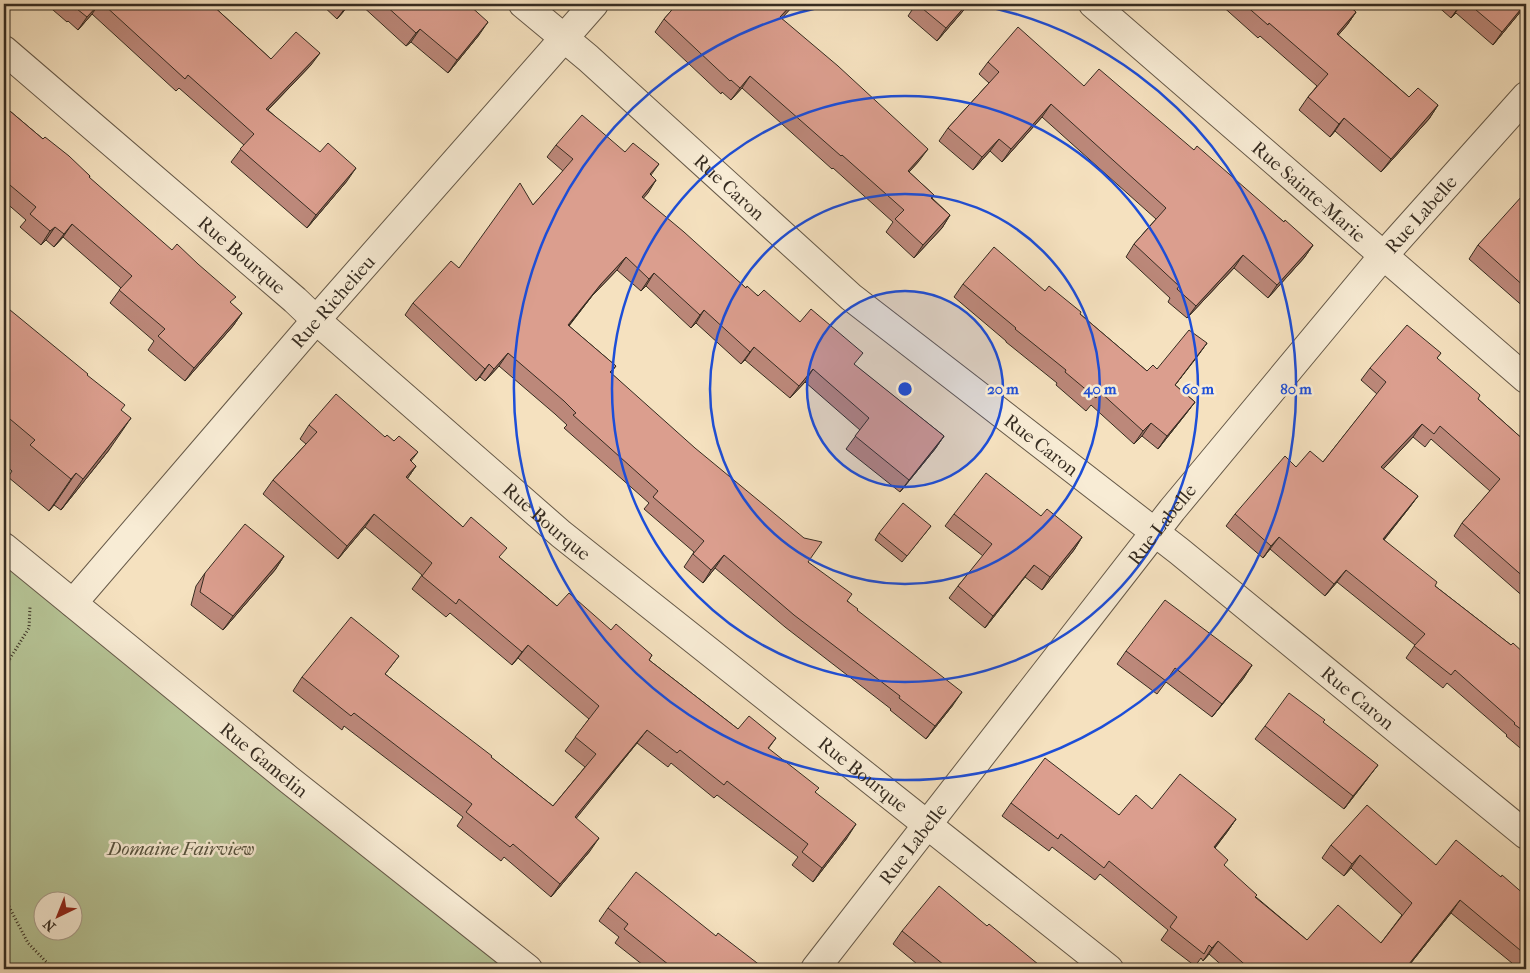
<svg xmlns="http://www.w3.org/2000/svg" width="1530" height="973" font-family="'IM FELL French Canon',serif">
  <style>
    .green { fill: #b6c496; stroke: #76785c; fill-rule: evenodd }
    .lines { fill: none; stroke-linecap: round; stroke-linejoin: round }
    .minor-casing { stroke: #665948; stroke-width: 30 }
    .path { stroke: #362c21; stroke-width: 3; stroke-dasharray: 1 2.5; stroke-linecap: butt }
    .minor { stroke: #f8ecd5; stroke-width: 28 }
    .wall { fill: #bc887a; stroke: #362c21 }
    .shaded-wall { fill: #996f63; stroke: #362c21 }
    .building { fill: #db9e8e; stroke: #362c21 }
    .ring { fill: none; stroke: #1d4ed8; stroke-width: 2.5 }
    .labels { text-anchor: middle; stroke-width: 5; stroke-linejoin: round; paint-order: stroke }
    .street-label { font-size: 19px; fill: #362c21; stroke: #f8ecd5 }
    .park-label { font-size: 19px; font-style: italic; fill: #56523e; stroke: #f8ecd5 }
    .centre { fill: #1d4ed8; stroke: #f8ecd5; stroke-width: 2.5 }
    .ring-label { font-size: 15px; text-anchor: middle; font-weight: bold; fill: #1d4ed8; stroke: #f8ecd5; stroke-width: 5; stroke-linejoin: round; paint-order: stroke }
  </style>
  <rect width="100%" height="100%" fill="#f5e1bf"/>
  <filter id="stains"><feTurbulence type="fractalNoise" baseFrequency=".004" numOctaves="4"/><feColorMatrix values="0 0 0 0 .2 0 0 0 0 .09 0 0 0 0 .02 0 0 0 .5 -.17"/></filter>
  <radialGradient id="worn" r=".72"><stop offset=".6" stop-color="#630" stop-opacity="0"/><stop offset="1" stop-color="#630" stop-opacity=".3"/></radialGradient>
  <path class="green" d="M4,547L528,969H4ZM42,900H72V930H42Z"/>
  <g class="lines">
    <g class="minor-casing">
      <g id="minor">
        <path id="s1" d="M523,4L588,58L851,297L1179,551L1526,835"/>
        <path id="s2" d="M1093,4L1526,379"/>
        <path id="s3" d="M4,50L295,300L316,320L561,534L1109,969"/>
        <path id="s4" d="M4,547L288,779L528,969"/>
        <path id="s5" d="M73,603L316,320L594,4"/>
        <path id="s6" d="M815,969L1172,510L1383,256L1526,96"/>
      </g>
    </g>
    <g class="path">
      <polyline points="4,663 9,660 29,628 30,607"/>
      <polyline points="4,674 9,660"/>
      <polyline points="4,897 28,943 53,969"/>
    </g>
    <use href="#minor" class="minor"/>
  </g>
  <g class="wall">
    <polygon points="46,4 211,4 271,59 311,65 268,110 347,181 307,228 231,162 244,145 179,88 176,91 92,14 78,30 68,21 67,22"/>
    <polygon points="321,4 350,4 337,19"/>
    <polygon points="360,4 468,4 479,35 448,73 411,42 406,46"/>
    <polygon points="677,4 795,4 781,18 919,161 909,172 934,195 932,198 950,215 942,228 914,258 886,232 893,222 833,168 832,169 742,88 731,100 722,92 721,94 655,32 664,19"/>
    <polygon points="916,4 969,4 937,41 908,16"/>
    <polygon points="1220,4 1347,4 1356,12 1347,25 1338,35 1409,97 1438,105 1429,119 1381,172 1335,131 1330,137 1299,110 1308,97 1317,86 1260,36 1258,38"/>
    <polygon points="1435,4 1526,4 1526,5 1493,45 1456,13 1451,18"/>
    <polygon points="988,62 1084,86 1194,150 1313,245 1304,258 1268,298 1234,268 1187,318 1168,302 1170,298 1126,257 1134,244 1156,219 1042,117 1002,162 990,151 973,170 939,141 948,128 989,83 979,74"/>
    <polygon points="4,106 43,139 90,176 89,178 242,313 233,326 185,381 148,350 154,341 110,303 121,288 63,237 54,247 46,240 41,245 20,227 26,220 4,201"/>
    <polygon points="556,145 625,152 659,164 651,175 656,180 643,198 746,288 800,322 944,436 935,449 900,492 846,449 860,430 805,382 790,398 745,360 741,364 696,323 691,328 646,286 641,291 617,270 592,296 569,326 616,366 611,373 808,562 953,705 926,739 890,710 891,709 785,627 715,568 703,583 684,567 694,552 644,509 649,503 564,428 567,425 555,414 499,366 485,381 480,377 476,381 405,315 413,303 459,268 533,205 563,171 547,157"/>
    <polygon points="1526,199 1526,309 1469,259 1478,245"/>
    <polygon points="963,284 1045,291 1080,314 1147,371 1157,369 1207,343 1175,385 1195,402 1185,415 1158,449 1142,436 1134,444 1091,405 1086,411 1056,385 1057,383 1006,342 1006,341 954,297"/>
    <polygon points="4,305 121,411 109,450 61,510 54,505 49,511 8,477 12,471 4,464"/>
    <polygon points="1441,353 1437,358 1478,399 1526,442 1526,599 1454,536 1462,523 1490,491 1431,439 1425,447 1413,437 1383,469 1418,496 1409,508 1384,540 1435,586 1511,645 1526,655 1526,753 1506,736 1507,735 1447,683 1443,688 1406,658 1415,645 1337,582 1325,596 1270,549 1263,558 1226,526 1235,514 1296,467 1323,462 1377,394 1361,380 1370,368"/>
    <polygon points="309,425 385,437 418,452 411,461 416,466 407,479 463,527 557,606 611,630 652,655 649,660 738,729 776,738 768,749 815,792 847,838 813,882 792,865 798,857 717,795 714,798 671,763 668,767 637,743 576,818 590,851 551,897 504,857 501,861 457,826 463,817 344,726 342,730 293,691 302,677 399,656 385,674 553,806 585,767 565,751 589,719 518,658 512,665 450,613 446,617 412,589 422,575 365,527 338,559 263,494 273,480 306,444 300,439"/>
    <polygon points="954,514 1041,516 1082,537 1074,550 1042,590 1025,577 985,628 949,598 958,586 983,556 945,526"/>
    <polygon points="931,526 902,562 875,540 879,533"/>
    <polygon points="284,556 275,570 223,630 191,605 196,586 205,573"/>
    <polygon points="1126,651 1252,665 1243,679 1212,717 1166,682 1157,694 1117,664"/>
    <polygon points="1265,726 1368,778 1344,809 1255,739"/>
    <polygon points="1011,803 1119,815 1152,809 1236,819 1227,832 1215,848 1224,866 1256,897 1307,940 1381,943 1402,915 1351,868 1344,876 1322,858 1331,845 1501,877 1526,896 1526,969 1518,968 1451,913 1406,969 1226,969 1209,954 1203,961 1201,958 1195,966 1161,940 1168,930 1100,874 1095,880 1052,847 1049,851 1002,816"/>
    <polygon points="608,908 759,969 648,969 615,943 619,937 599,921"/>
    <polygon points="987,926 1044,969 923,969 893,944 902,931"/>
  </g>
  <g class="shaded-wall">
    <polygon points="99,4 92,14 78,30 87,17"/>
    <polygon points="348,4 350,4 337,19"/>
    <polygon points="792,4 795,4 771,30 780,17"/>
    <polygon points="967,4 969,4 937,41 946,28"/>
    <polygon points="1461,4 1462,4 1451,18 1460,5"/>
    <polygon points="1525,4 1526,4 1526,5 1493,45 1502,32"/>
    <polygon points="1356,12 1347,25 1328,47 1337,34"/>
    <polygon points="488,22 479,35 448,73 457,60"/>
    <polygon points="420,29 411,42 406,46 416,33"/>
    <polygon points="320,53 311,65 257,121 266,109"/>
    <polygon points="750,76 742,88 731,100 740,88"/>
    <polygon points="1051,104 1042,117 1002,162 1011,149"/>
    <polygon points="1438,105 1429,119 1381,172 1391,159"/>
    <polygon points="1344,118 1335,131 1330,137 1339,124"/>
    <polygon points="999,139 990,151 973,170 982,157"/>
    <polygon points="928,149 919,161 899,183 908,171"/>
    <polygon points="356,168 347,181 307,228 316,215"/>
    <polygon points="656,180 648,193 634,209 642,197"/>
    <polygon points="950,215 942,228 914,258 923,245"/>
    <polygon points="72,224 63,237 54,247 64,234"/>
    <polygon points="55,227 46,240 41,245 50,231"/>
    <polygon points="1313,245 1304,258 1268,298 1277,285"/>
    <polygon points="1243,255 1234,268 1187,318 1196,306"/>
    <polygon points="626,257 617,270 592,296 559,338 601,284"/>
    <polygon points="654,273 646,286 641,291 649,279"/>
    <polygon points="704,310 696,323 691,328 700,315"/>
    <polygon points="242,313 233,326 185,381 194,368"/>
    <polygon points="1207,343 1197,357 1165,398 1175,385"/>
    <polygon points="754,347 745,360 741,364 750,352"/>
    <polygon points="508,353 499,366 485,381 494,369"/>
    <polygon points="489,364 480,377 476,381 485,369"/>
    <polygon points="813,369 805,382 790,398 799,386"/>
    <polygon points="1195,402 1185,415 1158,449 1167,436"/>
    <polygon points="131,418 109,450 61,510 83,479"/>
    <polygon points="1151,423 1142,436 1134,444 1143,431"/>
    <polygon points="1422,424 1413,437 1373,480 1381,467"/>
    <polygon points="944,436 935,449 900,492 909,480"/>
    <polygon points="416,466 407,479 406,477"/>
    <polygon points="76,473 54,505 49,511 71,479"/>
    <polygon points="1418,496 1409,508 1374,552 1383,539"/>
    <polygon points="374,514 365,527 338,559 347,546"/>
    <polygon points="1082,537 1074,550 1042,590 1050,577"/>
    <polygon points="1279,537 1270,549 1263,558 1271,546"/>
    <polygon points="724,555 715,568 703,583 711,570"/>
    <polygon points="284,556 275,570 223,630 233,616"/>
    <polygon points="1034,565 1025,577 985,628 993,616"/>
    <polygon points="1346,570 1337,582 1325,596 1334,584"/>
    <polygon points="528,645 518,658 512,665 522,652"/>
    <polygon points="1252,665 1243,679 1212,717"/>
    <polygon points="962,692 953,705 926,739 935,726"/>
    <polygon points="647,730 637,743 566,831 575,817"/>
    <polygon points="1378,765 1368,778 1344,809 1353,796"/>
    <polygon points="1236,819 1227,832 1205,860 1214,847"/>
    <polygon points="856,824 847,838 813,882 822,868"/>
    <polygon points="599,838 590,851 551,897 560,884"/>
    <polygon points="1360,855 1351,868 1344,876 1352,864"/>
    <polygon points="1460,900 1451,913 1406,969 1405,969"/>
    <polygon points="1218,941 1209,954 1203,961 1212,948"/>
  </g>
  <g class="building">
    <polygon points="69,4 99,4 87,17 77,9 76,10"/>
    <polygon points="103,4 211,4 271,59 296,32 320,53 266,109 320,152 328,143 356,168 316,215 240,149 254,134 188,75 185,79"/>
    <polygon points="384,4 468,4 488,22 457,60 420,29 416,33"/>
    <polygon points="677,4 792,4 780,17 838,66 928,149 908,171 934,195 931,198 950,215 923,245 895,219 904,210 842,155 841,156 750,76 740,88 731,80 730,81 664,19"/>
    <polygon points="917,4 967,4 946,28"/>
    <polygon points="1244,4 1347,4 1356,12 1337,34 1409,97 1418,88 1438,105 1391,159 1344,118 1339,124 1308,97 1328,74 1269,23 1268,25"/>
    <polygon points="1469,4 1525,4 1502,32"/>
    <polygon points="1018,27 1084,86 1099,69 1194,150 1197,146 1284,222 1285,220 1313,245 1277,285 1243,255 1196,306 1177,289 1179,286 1134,244 1166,208 1051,104 1011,149 999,139 982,157 948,128 999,72 988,62"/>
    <polygon points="4,106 43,139 45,137 69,156 90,176 89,177 172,250 177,244 198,264 236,297 230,302 242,313 194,368 158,336 165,329 119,290 132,276 72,224 64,234 55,227 50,231 30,214 36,207 4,180"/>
    <polygon points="582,115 625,152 633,143 659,164 650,174 656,180 642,197 684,232 746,288 747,286 758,296 764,290 800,322 811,309 863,353 854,364 944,436 909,480 855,436 869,418 813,369 799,386 754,347 750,352 704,310 700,315 654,273 649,279 626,257 601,284 568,325 616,366 610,372 695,448 804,538 822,542 808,562 852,594 847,601 858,609 857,610 962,692 935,726 899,698 900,696 794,615 724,555 711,570 693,554 704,541 653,497 658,491 573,415 576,413 564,401 508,353 494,369 489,364 485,369 413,303 451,261 459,268 520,183 533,205 573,159 556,145"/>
    <polygon points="1522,196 1526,199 1526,288 1478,245"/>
    <polygon points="994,247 1045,291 1049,286 1081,312 1080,314 1147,371 1153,365 1157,369 1189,330 1207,343 1175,385 1195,402 1167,436 1151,423 1143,431 1100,392 1096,398 1065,372 1066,370 1015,329 1016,328 963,284"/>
    <polygon points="4,305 88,374 87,375 125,405 121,410 131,418 83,479 76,473 71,479 30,445 35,440 4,414"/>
    <polygon points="1407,325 1441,353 1437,358 1480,395 1478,399 1526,442 1526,579 1462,523 1500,479 1440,426 1434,434 1422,424 1381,467 1418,496 1383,539 1437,582 1435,586 1511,645 1513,643 1526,655 1526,733 1514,724 1515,723 1455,670 1451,675 1414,646 1425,634 1346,570 1334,584 1279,537 1271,546 1235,514 1285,456 1296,467 1310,451 1323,462 1386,382 1370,368"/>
    <polygon points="336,394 385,437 387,435 394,441 399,436 418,452 410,460 416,466 406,477 463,527 471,517 507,548 499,557 557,606 569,593 611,630 616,624 652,655 649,660 738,729 749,716 776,738 768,748 819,788 815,792 856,824 822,868 802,852 808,844 727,781 724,785 680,750 677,753 647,730 575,817 599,838 560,884 513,844 510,847 466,812 472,804 354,713 351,716 302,677 351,617 399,656 385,674 492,756 491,757 553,806 596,754 575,737 599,706 528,645 522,652 459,599 456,604 422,576 432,563 374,514 347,546 273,480 317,432 309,425"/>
    <polygon points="986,473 1041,516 1047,509 1082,537 1050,577 1034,565 993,616 958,586 992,544 954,514"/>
    <polygon points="903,503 931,526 907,556 879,533"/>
    <polygon points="245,524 284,556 233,616 200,592 205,573"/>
    <polygon points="1165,600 1252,665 1222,704 1175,668 1166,681 1126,651"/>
    <polygon points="1289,693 1325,720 1323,722 1378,765 1353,796 1265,726"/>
    <polygon points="1045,758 1119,815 1136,795 1152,809 1180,774 1236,819 1214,847 1228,860 1224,865 1257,895 1255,897 1307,940 1338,905 1381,943 1412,903 1360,855 1352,864 1331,845 1367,805 1436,865 1456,840 1501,877 1502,875 1526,896 1526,955 1460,900 1405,969 1250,969 1218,941 1212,948 1209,945 1204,954 1170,927 1177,917 1109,861 1104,868 1061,834 1058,839 1011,803"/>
    <polygon points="636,872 716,936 718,933 761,966 759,969 674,969 624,929 628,924 608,908"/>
    <polygon points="939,886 987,926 989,924 1044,969 949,969 902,931"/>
    <polygon points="1526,957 1526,969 1516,969"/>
  </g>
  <circle cx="905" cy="389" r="98" fill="#1d4ed8" fill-opacity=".12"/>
  <g class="ring">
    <circle cx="905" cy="389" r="98"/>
    <circle cx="905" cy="389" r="195"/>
    <circle cx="905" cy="389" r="293"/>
    <path d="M973 4A391 391 0 1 1 837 4"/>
  </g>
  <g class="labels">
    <g class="street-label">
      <text dy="7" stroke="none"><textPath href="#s1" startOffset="276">Rue Caron</textPath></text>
      <text dy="7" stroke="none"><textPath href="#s2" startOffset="286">Rue Sainte-Marie</textPath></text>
      <text dy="7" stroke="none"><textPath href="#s6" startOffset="968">Rue Labelle</textPath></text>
      <text dy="7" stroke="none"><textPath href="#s3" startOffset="314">Rue Bourque</textPath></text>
      <text dy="7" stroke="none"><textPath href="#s5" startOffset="398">Rue Richelieu</textPath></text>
      <text dy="7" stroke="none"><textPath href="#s1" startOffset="681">Rue Caron</textPath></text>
      <text dy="7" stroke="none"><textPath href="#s3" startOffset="719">Rue Bourque</textPath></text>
      <text dy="7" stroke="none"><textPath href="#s6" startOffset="564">Rue Labelle</textPath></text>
      <text dy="7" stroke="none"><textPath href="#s1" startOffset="1086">Rue Caron</textPath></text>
      <text dy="7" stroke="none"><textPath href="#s4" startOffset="336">Rue Gamelin</textPath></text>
      <text dy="7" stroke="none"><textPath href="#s3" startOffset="1124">Rue Bourque</textPath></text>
      <text dy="7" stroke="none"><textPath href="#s6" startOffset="159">Rue Labelle</textPath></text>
    </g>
    <g class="park-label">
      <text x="181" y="855">Domaine Fairview</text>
    </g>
  </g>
  <circle cx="905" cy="389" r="8" class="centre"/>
  <g class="ring-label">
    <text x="1003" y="394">20 m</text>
    <text x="1100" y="394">40 m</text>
    <text x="1198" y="394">60 m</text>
    <text x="1296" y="394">80 m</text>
  </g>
  <rect width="1530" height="973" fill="none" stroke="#f5e1bf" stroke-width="20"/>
  <rect x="5" y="5" width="1520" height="963" fill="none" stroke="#362c21" stroke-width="2.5"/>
  <rect x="10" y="10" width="1510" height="953" fill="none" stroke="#362c21"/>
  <g transform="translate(58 916) rotate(223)"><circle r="24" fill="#f8ecd5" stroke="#aa9f8d"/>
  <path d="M0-4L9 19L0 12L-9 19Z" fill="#8f2418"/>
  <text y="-8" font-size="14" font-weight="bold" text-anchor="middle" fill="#362c21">N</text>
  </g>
  <rect width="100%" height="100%" filter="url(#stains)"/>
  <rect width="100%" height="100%" fill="url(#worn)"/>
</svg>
